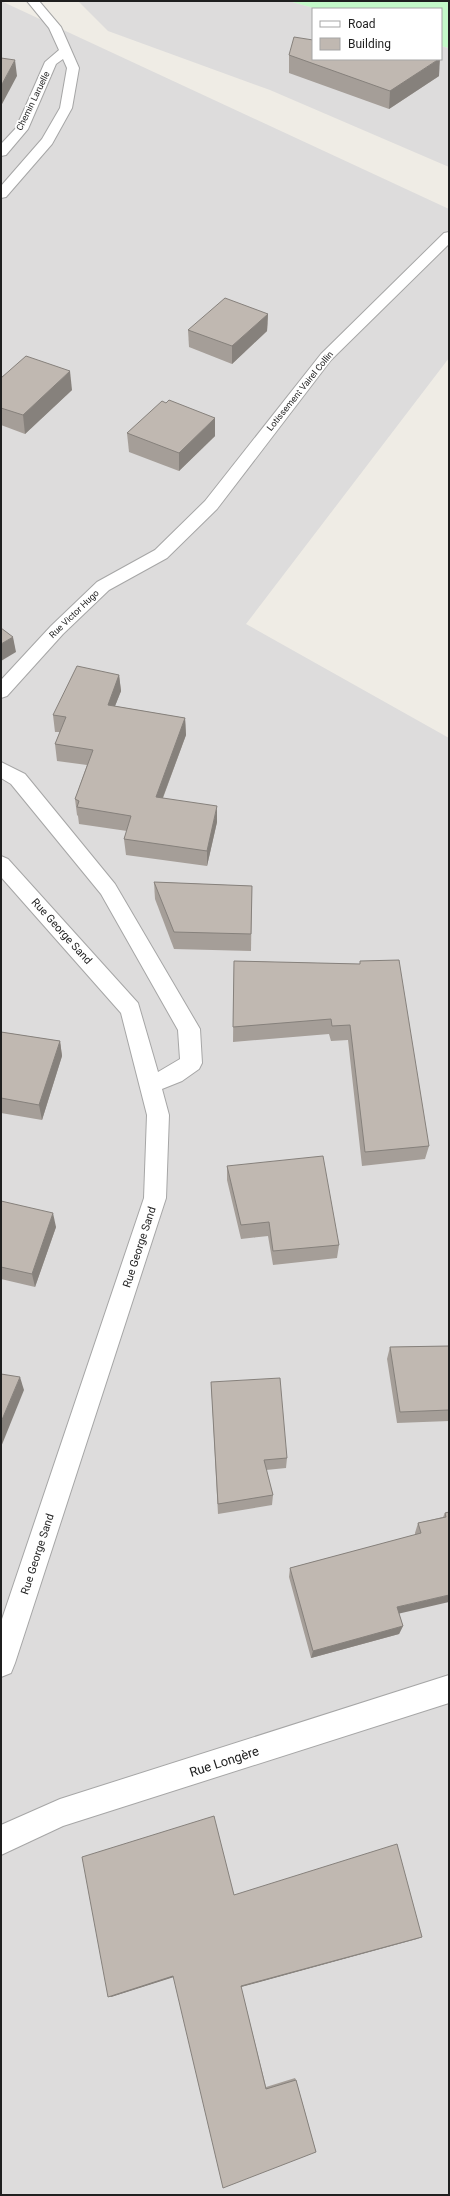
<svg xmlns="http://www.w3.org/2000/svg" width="450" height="2196" font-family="Roboto,sans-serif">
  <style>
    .residential { fill: #dddcdc }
    .park { fill: #c3f9c8 }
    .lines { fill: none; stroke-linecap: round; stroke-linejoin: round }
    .street-casing { stroke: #a6a6a6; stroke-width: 2 }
    .street { fill: #fff; fill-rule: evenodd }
    .wall { fill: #a59e98 }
    .shaded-wall { fill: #86817c }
    .building { fill: #c0b8b1; stroke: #86817c }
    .labels { text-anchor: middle; stroke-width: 3.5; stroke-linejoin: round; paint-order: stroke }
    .far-street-label { font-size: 9px; fill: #1f1f1f; stroke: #fff }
    .street-label { font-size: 11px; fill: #1f1f1f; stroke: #fff }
    .near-street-label { font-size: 13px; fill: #1f1f1f; stroke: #fff }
  </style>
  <rect width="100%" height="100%" fill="#efece5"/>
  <g class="residential">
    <polygon points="1,1 449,209 449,358 246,624 449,738 449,2195 1,2195"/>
    <polygon points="78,1 289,1 317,9 313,9 313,59 441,59 441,46 449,48 449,167 270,90 108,31"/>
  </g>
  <polygon class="park" points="289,1 449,1 449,48 441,46 441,9 317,9"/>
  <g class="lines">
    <g class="street-casing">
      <g id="street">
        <polygon points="27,1 39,1 61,27 79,68 72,108 52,144 6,197 1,198 1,186 42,139 60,108 67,68 63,59 56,64 28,129 6,155 1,156 1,144 16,128 45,62 59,50 49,28"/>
        <polygon points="449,232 449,244 331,360 217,509 167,558 109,590 63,634 7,696 1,698 1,680 51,626 97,582 155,550 205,501 321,354 444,233"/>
        <polygon points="1,762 25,774 115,884 200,1029 202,1063 199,1069 182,1081 162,1089 169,1115 166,1198 15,1663 11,1673 1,1677 1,1622 144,1198 147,1115 121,1013 1,877 1,856 8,859 138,1003 158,1072 180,1059 178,1030 101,894 11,784 1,778"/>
        <polygon points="449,1675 449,1703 63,1826 1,1855 1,1825 60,1799"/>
      </g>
    </g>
    <use href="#street" class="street"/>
  </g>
  <g class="wall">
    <polygon points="289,55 439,76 389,109 289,73"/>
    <polygon points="268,314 267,331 232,364 189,347 188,330"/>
    <polygon points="1,378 72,390 25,434 1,425"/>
    <polygon points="166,403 215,436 179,471 129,452 127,433"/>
    <polygon points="119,675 121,691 115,706 185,718 186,735 163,798 217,822 207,866 126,855 124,839 127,831 79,824 78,816 77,815 75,799 87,765 57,761 55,744 60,732 55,732 53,715"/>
    <polygon points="154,882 252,886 251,951 174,949 155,899"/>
    <polygon points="234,961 360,964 360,961 429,1146 425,1159 362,1166 348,1040 331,1041 329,1034 233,1042"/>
    <polygon points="1,1032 60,1041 62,1056 42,1120 1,1113"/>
    <polygon points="227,1166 339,1245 337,1258 273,1265 268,1236 241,1239 227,1180"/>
    <polygon points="1,1201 56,1227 35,1287 1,1279"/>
    <polygon points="449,1346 449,1421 397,1423 387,1359 390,1347"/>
    <polygon points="211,1382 287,1458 286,1468 266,1470 273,1495 272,1505 218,1514"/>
    <polygon points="449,1512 399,1614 403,1626 399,1634 311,1658 289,1577 290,1568 415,1535 415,1533 418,1523 443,1517 445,1513"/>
    <polygon points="234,1895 422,1937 241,1987 266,2087 295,2078 296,2080 316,2152 173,1977 111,1997"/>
  </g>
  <g class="shaded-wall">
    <polygon points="439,59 440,59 439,76 389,109 390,91"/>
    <polygon points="15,60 17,76 1,106 1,86"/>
    <polygon points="268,314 267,331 232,364 232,346"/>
    <polygon points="70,371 72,390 25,434 23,415"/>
    <polygon points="215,418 215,436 179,471 179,453"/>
    <polygon points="13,637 16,652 1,661 1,644"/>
    <polygon points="119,675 121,691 109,721 108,705"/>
    <polygon points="185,718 186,735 157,813 156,797"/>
    <polygon points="217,806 217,822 207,866 207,851"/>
    <polygon points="60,1041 62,1056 42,1120 39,1105"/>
    <polygon points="53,1213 56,1227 35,1287 32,1274"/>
    <polygon points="20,1377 24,1390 1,1447 1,1422"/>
    <polygon points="449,1595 449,1602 393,1615 397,1607"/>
    <polygon points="403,1626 399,1634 311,1658 313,1651"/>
    <polygon points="422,1937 417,1939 241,1987 241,1986"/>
    <polygon points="173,1976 174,1977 111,1997 108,1997"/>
  </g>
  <g class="building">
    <polygon points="294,37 313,40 313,59 439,59 390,91 289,55"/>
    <polygon points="1,58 15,60 1,86"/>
    <polygon points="225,298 268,314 232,346 188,330"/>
    <polygon points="26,356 70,371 23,415 1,408 1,378"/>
    <polygon points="169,400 215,418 179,453 127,433 162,401 166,403"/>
    <polygon points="1,628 13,637 1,644"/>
    <polygon points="77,666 119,675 108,705 185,718 156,797 217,806 207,851 124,839 131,816 77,807 79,801 75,799 93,750 55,744 66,717 53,715"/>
    <polygon points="154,882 252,886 251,934 174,932"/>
    <polygon points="399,960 429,1146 365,1152 350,1025 332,1026 331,1019 233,1027 234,961 360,964 360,961"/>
    <polygon points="1,1032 60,1041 39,1105 1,1098"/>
    <polygon points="323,1156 339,1245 273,1251 269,1222 241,1225 227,1166"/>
    <polygon points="1,1201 53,1213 32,1274 1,1267"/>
    <polygon points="449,1346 449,1410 400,1412 390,1347"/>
    <polygon points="1,1374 20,1377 1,1422"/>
    <polygon points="280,1378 287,1458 264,1460 273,1495 218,1504 211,1382"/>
    <polygon points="449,1512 449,1595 397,1607 403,1626 313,1651 290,1568 421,1533 418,1523 446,1517 445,1513"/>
    <polygon points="214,1816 234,1895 397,1844 422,1937 241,1986 266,2089 296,2080 316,2152 223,2188 173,1976 108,1997 82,1857"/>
  </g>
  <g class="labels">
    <g class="far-street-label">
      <text transform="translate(33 101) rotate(-64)" y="3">Chemin Laruelle</text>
      <text transform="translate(300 391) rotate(-51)" y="3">Lotissement Vairel Collin</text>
      <text transform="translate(74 614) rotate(-44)" y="3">Rue Victor Hugo</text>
    </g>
    <g class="street-label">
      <text transform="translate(62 931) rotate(48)" y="4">Rue George Sand</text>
      <text transform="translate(139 1247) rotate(-72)" y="4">Rue George Sand</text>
      <text transform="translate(37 1554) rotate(-72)" y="4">Rue George Sand</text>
    </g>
    <g class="near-street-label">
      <text transform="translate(224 1761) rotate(-18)" y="5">Rue Longère</text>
    </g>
  </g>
  <rect width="450" height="2196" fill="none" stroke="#1f1f1f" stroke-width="4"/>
  <rect x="312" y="8" width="130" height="52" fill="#ffffff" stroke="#a5a5a5"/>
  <rect x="320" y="21" width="20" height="6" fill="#ffffff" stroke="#a5a5a5"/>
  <text x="348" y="28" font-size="12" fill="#1f1f1f">Road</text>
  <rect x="320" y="38" width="20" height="12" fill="#c0b8b1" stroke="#a5a5a5"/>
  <text x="348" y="48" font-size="12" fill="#1f1f1f">Building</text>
</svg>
